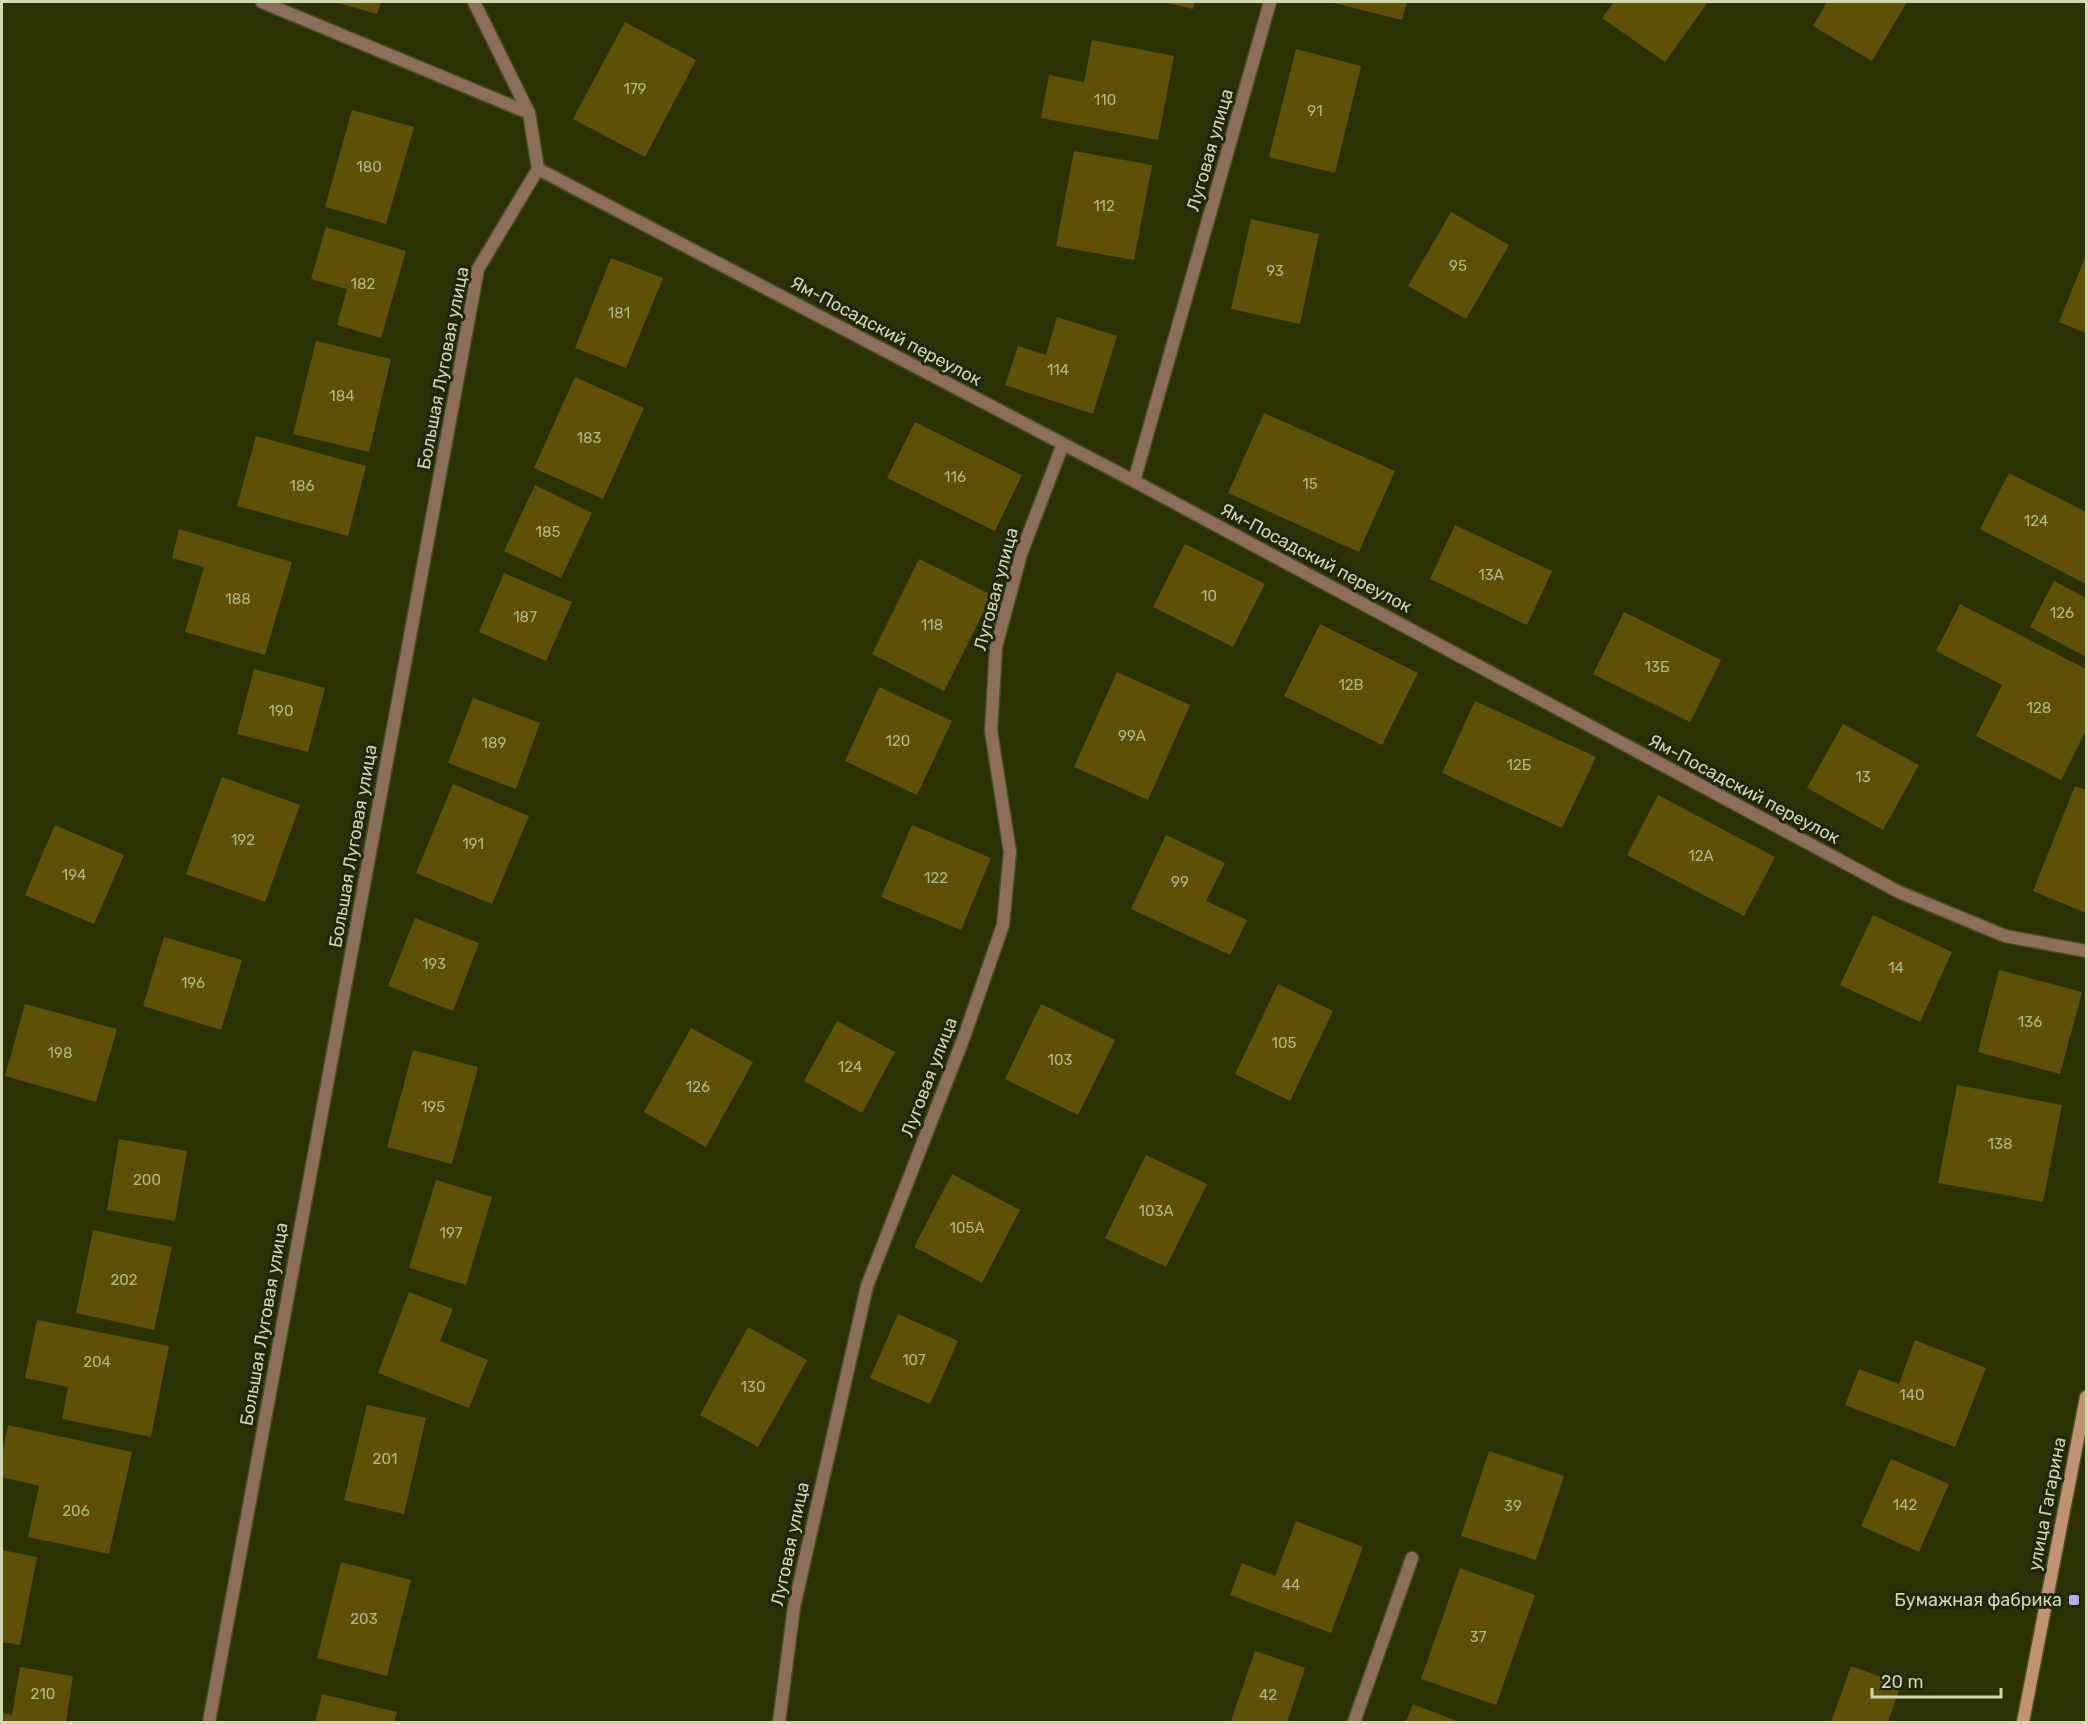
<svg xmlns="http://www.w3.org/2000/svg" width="2088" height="1724" font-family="Rubik,sans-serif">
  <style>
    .building { fill: #5f5008 }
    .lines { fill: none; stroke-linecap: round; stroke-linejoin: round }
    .lane-casing { stroke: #4a4f23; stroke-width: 15 }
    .street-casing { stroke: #4a4f23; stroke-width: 15 }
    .secondary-casing { stroke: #4a4f23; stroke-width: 15 }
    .lane { stroke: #8c6e5a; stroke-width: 12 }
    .street { stroke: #8c6e5a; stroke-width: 12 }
    .secondary { stroke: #c19272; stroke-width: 12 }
    .poi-dot { fill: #bea9f5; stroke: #22260c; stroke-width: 2 }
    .labels { text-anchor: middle; stroke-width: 6; stroke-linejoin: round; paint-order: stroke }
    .number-label { font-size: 15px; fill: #b4b686 }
    .street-label { font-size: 18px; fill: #d0d8b0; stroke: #22260c }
    .poi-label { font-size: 18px; fill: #d0d8b0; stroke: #22260c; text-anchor: end }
  </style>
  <rect width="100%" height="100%" fill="#2c3104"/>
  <g class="building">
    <polygon points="335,2 381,2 377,14"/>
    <polygon points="1163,2 1195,2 1193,9"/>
    <polygon points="1330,2 1407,2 1402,20"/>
    <polygon points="1614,2 1708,2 1665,62 1602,18"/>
    <polygon points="1827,2 1907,2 1872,61 1813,26"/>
    <polygon points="625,22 696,60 645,157 573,119"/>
    <polygon points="1092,40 1174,56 1158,140 1041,118 1049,75 1084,82"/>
    <polygon points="1296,49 1361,66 1335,173 1269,157"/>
    <polygon points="352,110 414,127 386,224 325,207"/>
    <polygon points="1074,151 1152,165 1134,260 1056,246"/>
    <polygon points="1451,212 1509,245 1466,319 1408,286"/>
    <polygon points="1251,219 1319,234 1300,324 1231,309"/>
    <polygon points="326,227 406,251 381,338 337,325 347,289 311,279"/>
    <polygon points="2086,255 2086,333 2059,322"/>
    <polygon points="611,258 663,278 626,368 575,348"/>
    <polygon points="1057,317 1117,336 1093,414 1005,385 1018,346 1046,355"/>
    <polygon points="316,341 391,359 369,452 293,434"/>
    <polygon points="575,377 644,408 603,499 534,468"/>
    <polygon points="1264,413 1395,471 1359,552 1228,493"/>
    <polygon points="915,422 1022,475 995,531 887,478"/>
    <polygon points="256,436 366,466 348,536 237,506"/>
    <polygon points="2009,473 2086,512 2086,584 1980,529"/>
    <polygon points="535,485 592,513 561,578 504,551"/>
    <polygon points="1455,525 1552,571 1527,625 1430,579"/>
    <polygon points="179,529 292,562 265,655 185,632 204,567 172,558"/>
    <polygon points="1185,544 1265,584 1233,647 1153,607"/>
    <polygon points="919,559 992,595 944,691 872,654"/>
    <polygon points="504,573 572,602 546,661 479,632"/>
    <polygon points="2054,581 2086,598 2086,657 2030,627"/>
    <polygon points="1960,604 2086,669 2086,730 2061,780 1976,736 2002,685 1936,651"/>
    <polygon points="1624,612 1721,660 1690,722 1593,674"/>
    <polygon points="1320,624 1418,673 1382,745 1284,696"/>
    <polygon points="254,669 325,688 308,752 237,734"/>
    <polygon points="1117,672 1190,705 1148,800 1074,767"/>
    <polygon points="879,687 952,721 917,795 845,761"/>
    <polygon points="473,698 540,723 516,789 448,763"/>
    <polygon points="1475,701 1596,757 1562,828 1442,773"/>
    <polygon points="1843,724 1919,765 1883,830 1807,788"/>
    <polygon points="222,777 300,805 265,902 186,874"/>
    <polygon points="453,784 529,816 492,904 416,873"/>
    <polygon points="2075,786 2086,790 2086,913 2033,891"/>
    <polygon points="1658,795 1775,857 1744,916 1627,855"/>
    <polygon points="55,825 124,855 94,924 25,895"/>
    <polygon points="912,825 991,858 961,930 881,897"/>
    <polygon points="1166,835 1225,863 1206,901 1247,920 1230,955 1131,909"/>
    <polygon points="1873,915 1952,952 1920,1022 1840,985"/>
    <polygon points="415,918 479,943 453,1011 388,986"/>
    <polygon points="164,937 242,960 221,1030 143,1006"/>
    <polygon points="1999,970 2082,992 2060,1074 1978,1052"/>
    <polygon points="1278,984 1333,1011 1290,1101 1235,1074"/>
    <polygon points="25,1004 117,1029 96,1102 5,1076"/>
    <polygon points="1041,1004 1115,1040 1078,1115 1005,1079"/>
    <polygon points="837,1021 895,1052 862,1113 804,1081"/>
    <polygon points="691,1028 753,1062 706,1147 644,1112"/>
    <polygon points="413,1050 478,1067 452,1164 387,1147"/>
    <polygon points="1957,1085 2062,1105 2043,1202 1938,1183"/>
    <polygon points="119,1139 187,1151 175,1221 107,1210"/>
    <polygon points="1146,1155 1207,1184 1166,1267 1105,1238"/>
    <polygon points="952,1174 1020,1210 982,1283 914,1247"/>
    <polygon points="436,1180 492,1197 466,1285 409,1268"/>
    <polygon points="93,1230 172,1247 154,1330 76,1313"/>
    <polygon points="409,1292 453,1309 440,1341 488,1360 469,1408 378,1373"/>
    <polygon points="898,1314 958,1341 930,1404 870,1378"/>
    <polygon points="37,1320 169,1346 151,1437 62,1419 68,1387 25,1378"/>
    <polygon points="748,1327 807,1360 758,1447 700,1415"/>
    <polygon points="1915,1340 1986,1368 1955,1447 1845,1405 1859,1369 1899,1384"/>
    <polygon points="367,1405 426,1418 404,1514 344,1500"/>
    <polygon points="8,1425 132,1452 109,1554 28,1537 39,1486 2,1477 2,1456"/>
    <polygon points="1489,1451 1564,1476 1536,1560 1461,1536"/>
    <polygon points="1891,1459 1949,1484 1919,1552 1861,1526"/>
    <polygon points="1296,1521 1363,1547 1331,1633 1230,1595 1242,1563 1275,1576"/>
    <polygon points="2,1550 37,1557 20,1645 2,1642"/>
    <polygon points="341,1562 411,1580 387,1676 317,1658"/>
    <polygon points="1460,1568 1535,1595 1496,1705 1421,1679"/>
    <polygon points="1255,1651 1305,1668 1287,1722 1231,1721"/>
    <polygon points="1851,1666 1901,1684 1888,1722 1831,1722"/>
    <polygon points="20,1667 73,1676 66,1722 2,1722 2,1713 12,1715"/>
    <polygon points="322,1694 397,1712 394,1722 315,1722"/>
    <polygon points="1413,1704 1459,1722 1406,1722"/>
  </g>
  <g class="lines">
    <g class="lane-casing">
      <polyline id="lane" points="262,2 529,113"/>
    </g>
    <g class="street-casing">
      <g id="street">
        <polyline points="538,169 1134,481 1899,892 2005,936 2086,951"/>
        <polyline points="1134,481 1270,2"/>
        <polyline points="209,1722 478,269 538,169 529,113 474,2"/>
        <polyline points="779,1722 794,1607 867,1286 964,1037 1003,925 1010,852 991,731 996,647 1021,554 1063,444"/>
        <polyline points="1354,1722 1412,1558"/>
      </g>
    </g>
    <g class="secondary-casing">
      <polyline id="secondary" points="2023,1722 2086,1397"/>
    </g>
    <use href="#lane" class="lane"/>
    <use href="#street" class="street"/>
    <use href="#secondary" class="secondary"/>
  </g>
  <rect class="poi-dot" x="2068" y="1594" width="12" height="12" rx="3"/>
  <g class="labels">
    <g class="number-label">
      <text x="635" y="94">179</text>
      <text x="1105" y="105">110</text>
      <text x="1315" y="116">91</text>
      <text x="369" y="172">180</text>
      <text x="1104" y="211">112</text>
      <text x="1458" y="271">95</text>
      <text x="1275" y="276">93</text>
      <text x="363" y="289">182</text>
      <text x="619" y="318">181</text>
      <text x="1058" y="375">114</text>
      <text x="342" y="401">184</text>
      <text x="589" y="443">183</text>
      <text x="955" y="482">116</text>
      <text x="1310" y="489">15</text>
      <text x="302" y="491">186</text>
      <text x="2036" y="526">124</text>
      <text x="548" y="537">185</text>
      <text x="1491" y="580">13А</text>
      <text x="1209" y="601">10</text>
      <text x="238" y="604">188</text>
      <text x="2062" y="618">126</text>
      <text x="525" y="622">187</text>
      <text x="932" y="630">118</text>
      <text x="1657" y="672">13Б</text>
      <text x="1351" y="690">12В</text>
      <text x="2039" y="713">128</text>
      <text x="281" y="716">190</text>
      <text x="1132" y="741">99А</text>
      <text x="898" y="746">120</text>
      <text x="494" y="748">189</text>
      <text x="1519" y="770">12Б</text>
      <text x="1863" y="782">13</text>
      <text x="243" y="845">192</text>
      <text x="473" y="849">191</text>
      <text x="1701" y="861">12А</text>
      <text x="74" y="880">194</text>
      <text x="936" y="883">122</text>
      <text x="1180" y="887">99</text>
      <text x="434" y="969">193</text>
      <text x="1896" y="973">14</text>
      <text x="193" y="988">196</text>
      <text x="2030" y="1027">136</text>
      <text x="1284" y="1048">105</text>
      <text x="60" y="1058">198</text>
      <text x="1060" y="1065">103</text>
      <text x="850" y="1072">124</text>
      <text x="698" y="1092">126</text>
      <text x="433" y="1112">195</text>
      <text x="2000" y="1149">138</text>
      <text x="147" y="1185">200</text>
      <text x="1156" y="1216">103А</text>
      <text x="967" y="1233">105А</text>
      <text x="451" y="1238">197</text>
      <text x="124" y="1285">202</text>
      <text x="914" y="1365">107</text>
      <text x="97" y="1367">204</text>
      <text x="753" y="1392">130</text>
      <text x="1912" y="1400">140</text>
      <text x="385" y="1464">201</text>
      <text x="1905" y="1510">142</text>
      <text x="1513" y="1511">39</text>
      <text x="76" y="1516">206</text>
      <text x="1291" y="1590">44</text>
      <text x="364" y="1624">203</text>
      <text x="1478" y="1642">37</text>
      <text x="43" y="1699">210</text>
      <text x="1268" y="1700">42</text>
    </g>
    <g class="street-label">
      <text transform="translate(1210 150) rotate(-74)" y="6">Луговая улица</text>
      <text transform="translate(886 331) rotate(28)" y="6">Ям-Посадский переулок</text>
      <text transform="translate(443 368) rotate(-79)" y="6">Большая Луговая улица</text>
      <text transform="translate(1316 558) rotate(28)" y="6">Ям-Посадский переулок</text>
      <text transform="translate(996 589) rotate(-75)" y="6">Луговая улица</text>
      <text transform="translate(1744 789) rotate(28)" y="6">Ям-Посадский переулок</text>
      <text transform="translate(353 846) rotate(-80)" y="6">Большая Луговая улица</text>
      <text transform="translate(929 1077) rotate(-69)" y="6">Луговая улица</text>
      <text transform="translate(264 1324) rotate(-80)" y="6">Большая Луговая улица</text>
      <text transform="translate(2047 1504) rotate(-79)" y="6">улица Гагарина</text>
      <text transform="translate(790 1544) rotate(-78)" y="6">Луговая улица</text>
    </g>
    <g class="poi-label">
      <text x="2062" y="1606">Бумажная фабрика</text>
    </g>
  </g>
  <rect width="2088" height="1724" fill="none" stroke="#d0d8b0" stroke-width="6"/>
  <path d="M1872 1688v9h129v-9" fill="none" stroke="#d0d8b0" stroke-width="3"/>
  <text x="1881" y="1688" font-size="18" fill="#d0d8b0" stroke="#22260c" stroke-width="4.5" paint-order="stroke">20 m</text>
</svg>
